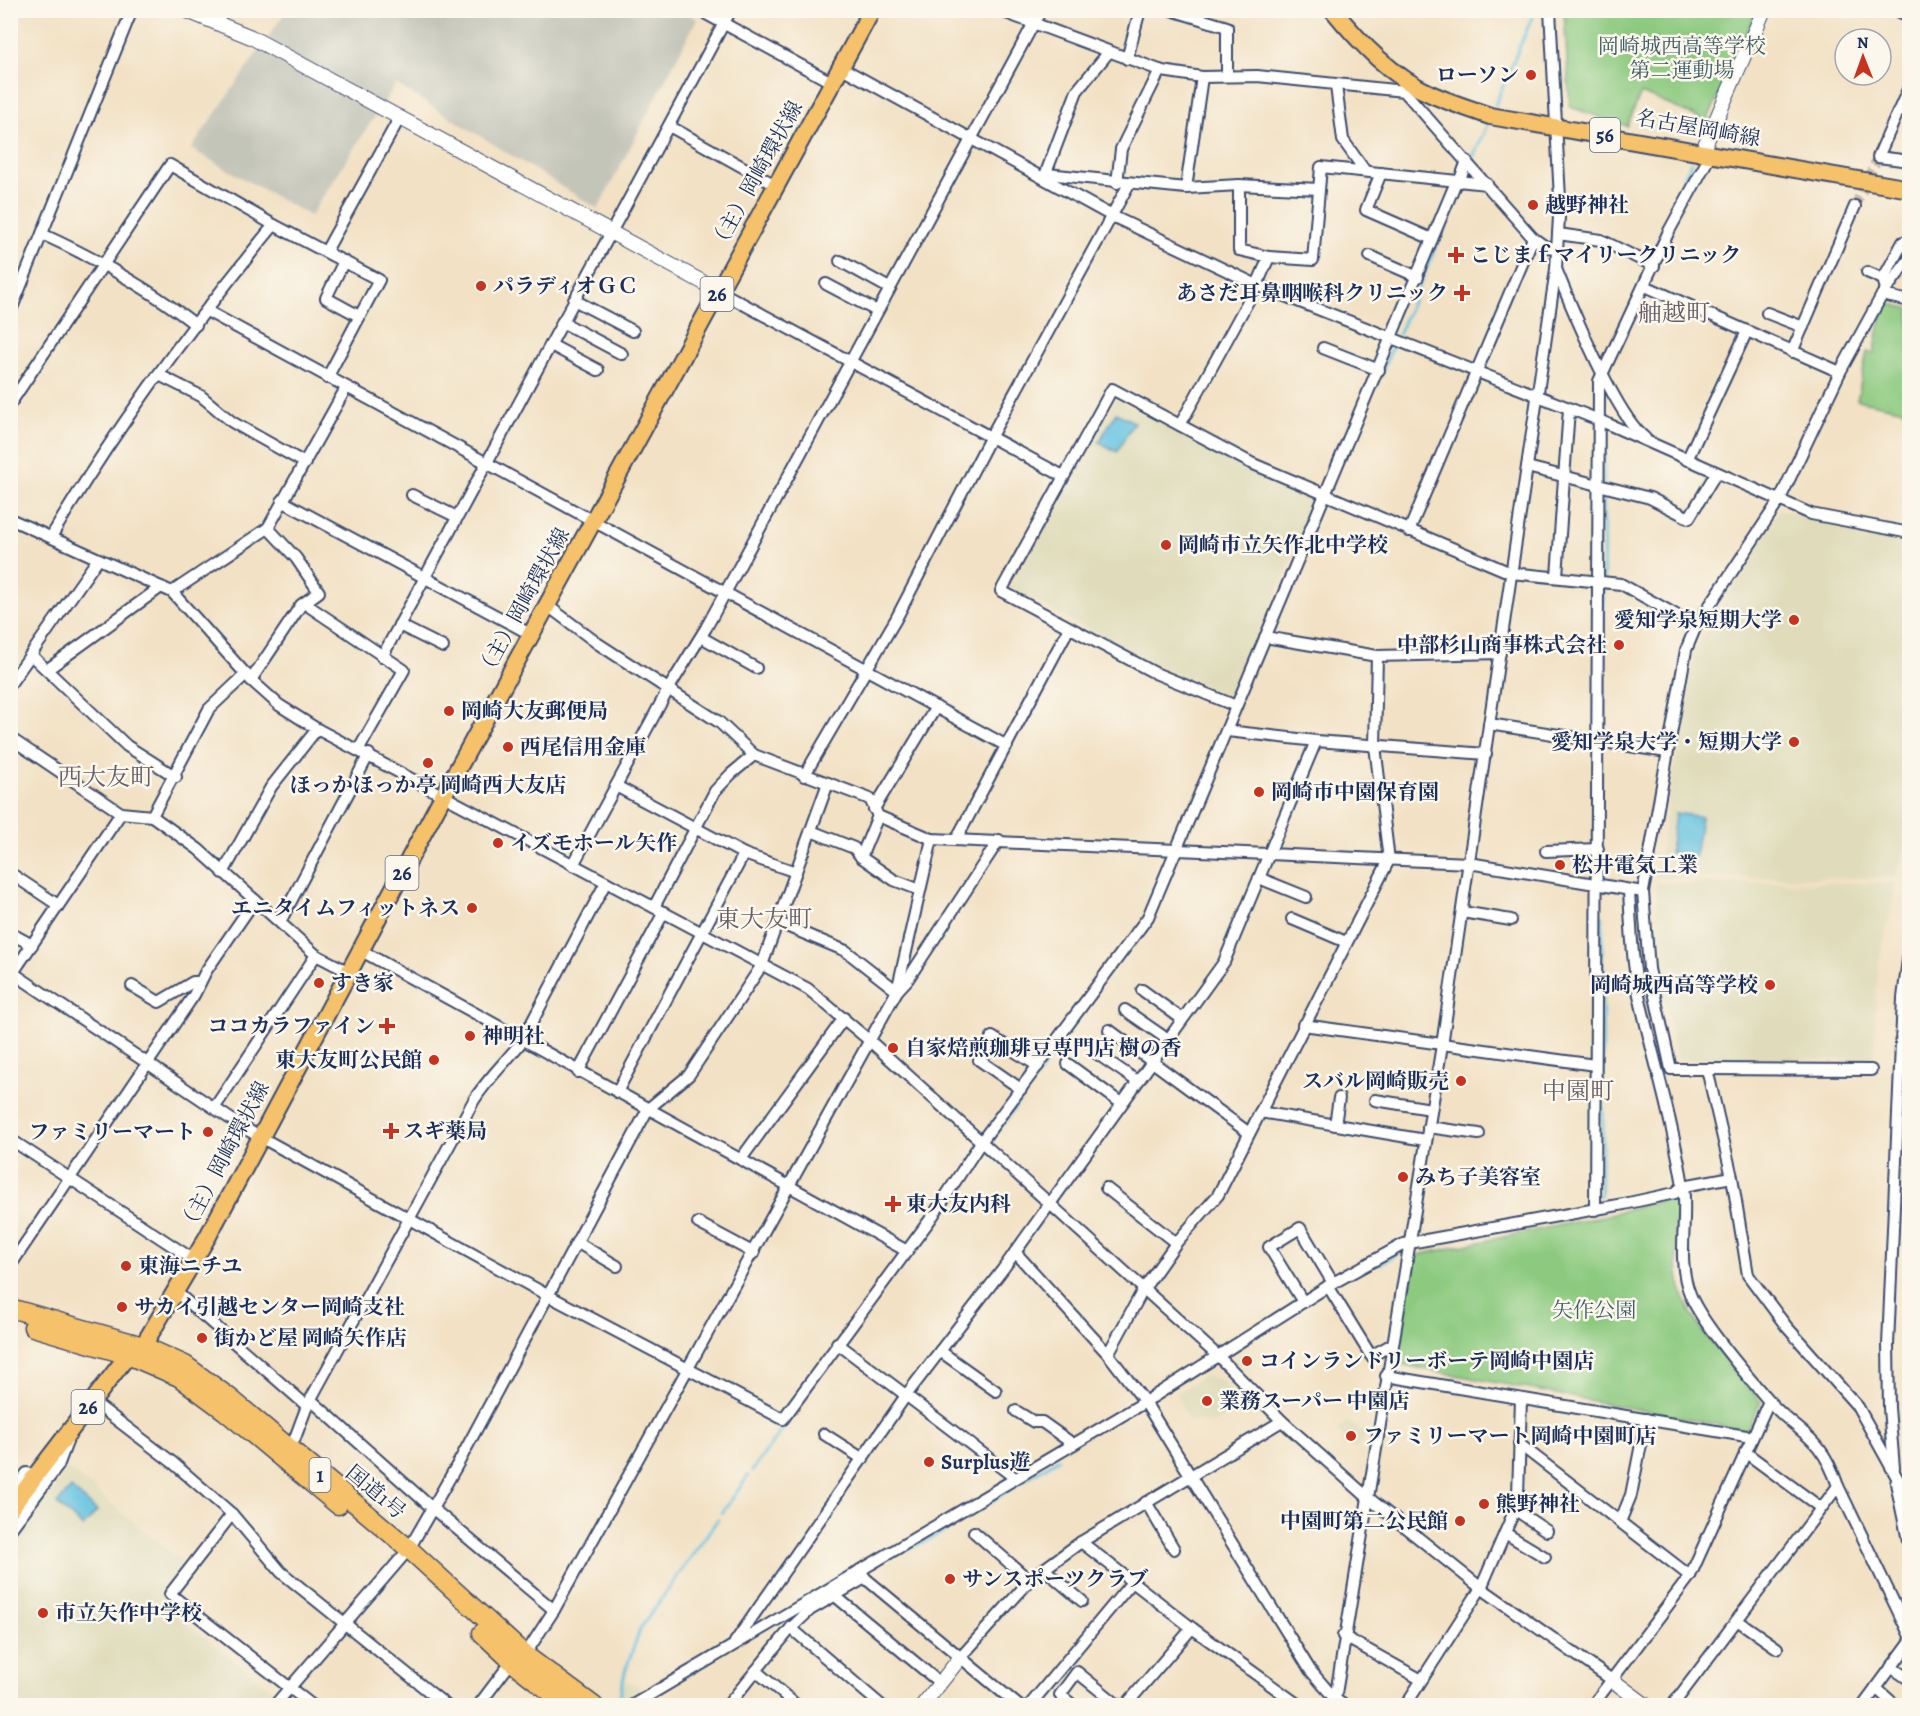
<svg xmlns="http://www.w3.org/2000/svg" width="1920" height="1716" font-family="Alegreya,'Noto Serif JP',serif">
  <style>
    .built { fill: #e0dcbb }
    .industrial { fill: #c4c5b9 }
    .green { fill: #8dca80; stroke: #547c6f; stroke-width: 1.5 }
    .water { fill: #63c2e1; stroke: #3f78a0; stroke-width: 1.5 }
    .lines { fill: none; stroke-linecap: round; stroke-linejoin: round }
    .stream { stroke: #63c2e1; stroke-width: 3 }
    .minor-tunnel { stroke: #c7bdb0; stroke-width: 10; stroke-dasharray: 10 5; stroke-linecap: butt }
    .minor-casing { stroke: #3b4a6d; stroke-width: 14 }
    .tertiary-casing { stroke: #3b4a6d; stroke-width: 16 }
    .primary-casing { stroke: #3b4a6d; stroke-width: 20 }
    .trunk-casing { stroke: #3b4a6d; stroke-width: 21 }
    .minor { stroke: #fff; stroke-width: 10 }
    .tertiary { stroke: #fff; stroke-width: 14 }
    .primary { stroke: #f5c16b; stroke-width: 16 }
    .trunk { stroke: #f5c16b; stroke-width: 18 }
    .poi-dot { fill: #c8321e; stroke: #fbf7ec; stroke-width: 2 }
    .labels { text-anchor: middle; stroke-width: 5; stroke-linejoin: round; paint-order: stroke }
    .shield { fill: #fbf7ec; stroke: #5e6b89; stroke-width: 1.5 }
    .shield-label { font-size: 20px; font-weight: bold; fill: #1b2f5e }
    .park-label { font-size: 21px; fill: #3d5e68; stroke: #fbf7ec }
    .poi-label { font-size: 21px; font-weight: bold; fill: #1b2f5e; stroke: #fbf7ec; text-anchor: start }
    .street-label { font-size: 21px; fill: #1b2f5e; stroke: #fbf7ec }
    .quarter-label { font-size: 24px; fill: #665e6a; stroke: #fbf7ec }
  </style>
  <rect width="100%" height="100%" fill="#fbf7ec"/>
  <filter id="ink" filterUnits="userSpaceOnUse"><feTurbulence type="fractalNoise" baseFrequency=".0167" numOctaves="2"/><feDisplacementMap in="SourceGraphic" scale="12" xChannelSelector="R" yChannelSelector="G"/><feConvolveMatrix kernelMatrix="1 2 1 2 8 2 1 2 1" color-interpolation-filters="sRGB"/></filter>
  <filter id="wash" filterUnits="userSpaceOnUse"><feTurbulence type="fractalNoise" baseFrequency=".008" numOctaves="4" result="noise"/><feDisplacementMap in="SourceGraphic" scale="24" xChannelSelector="R" yChannelSelector="G"/><feGaussianBlur stdDeviation="1.35" result="paint"/><feColorMatrix in="noise" values="0 0 0 0 0 0 0 0 0 0 0 0 0 0 0 0 0 1.4 0 .05"/><feComposite in="paint" operator="in"/></filter>
  <g filter="url(#wash)">
    <rect width="100%" height="100%" fill="#f2e1c4"/>
    <g class="built">
      <polygon points="1115,398 1239,465 1316,497 1317,501 1231,698 1163,669 1009,588"/>
      <polygon points="1779,509 1909,545 1910,833 1895,878 1656,877 1694,651"/>
      <polygon points="1656,883 1897,883 1878,967 1873,1059 1677,1060 1659,970"/>
      <polygon points="1204,1376 1221,1379 1235,1400 1233,1409 1214,1424 1188,1420 1176,1393"/>
      <polygon points="1347,1420 1367,1436 1355,1449 1337,1432"/>
      <polygon points="67,1467 184,1564 159,1602 272,1690 261,1705 11,1705 10,1543"/>
      <polygon points="625,1681 637,1685 646,1692 627,1705 620,1706"/>
    </g>
    <polygon class="industrial" points="681,10 697,19 598,209 396,84 310,216 191,149 286,11"/>
    <g class="green">
      <polygon points="1564,11 1757,11 1707,121 1641,93 1627,126 1570,107"/>
      <polygon points="1884,303 1909,308 1909,411 1857,400 1867,352 1874,353"/>
      <path d="M1677,1196C1678,1228 1672,1268 1684,1298C1696,1331 1739,1374 1761,1402L1746,1430L1397,1364L1413,1256L1599,1217Z"/>
    </g>
    <g class="water">
      <polygon points="1116,413 1134,422 1117,452 1099,442"/>
      <polygon points="1675,813 1701,817 1695,857 1670,853"/>
      <polygon points="71,1488 97,1511 83,1527 57,1504"/>
    </g>
    <g class="lines">
      <g class="stream">
        <polyline points="1495,105 1535,10"/>
        <polyline points="1471,162 1487,125"/>
        <polyline points="1650,260 1691,162"/>
        <polyline points="1398,335 1462,185"/>
        <polyline points="1376,386 1394,343"/>
        <polyline points="1603,734 1604,425"/>
        <polyline points="989,1143 1051,1057"/>
        <polyline points="962,1180 984,1150"/>
        <polyline points="1600,1196 1603,1130 1602,917"/>
        <polyline points="1379,1264 1401,1252"/>
        <polyline points="752,1471 788,1421"/>
        <polyline points="722,1513 748,1476"/>
        <polyline points="902,1552 940,1534 1058,1459"/>
        <polyline points="618,1706 625,1672 640,1629 718,1519"/>
      </g>
    </g>
  </g>
  <g filter="url(#ink)">
    <g class="lines">
      <polyline class="minor-tunnel" points="1855,206 1878,157"/>
      <g class="minor-casing">
        <g id="minor">
          <polyline points="699,10 833,83"/>
          <polyline points="998,10 1162,71 1202,77 1257,76 1404,91"/>
          <polyline points="1171,10 1227,27 1227,75"/>
          <polyline points="1896,10 1910,17"/>
          <polyline points="1127,59 1140,10"/>
          <polyline points="842,68 1112,216 1257,285 1599,420 1811,514 1910,533"/>
          <polyline points="1404,83 1404,91 1533,238 1546,247 1556,248"/>
          <polyline points="1910,85 1878,157 1910,161"/>
          <polyline points="1336,86 1343,140 1365,171"/>
          <polyline points="669,126 777,186"/>
          <polyline points="1381,173 1366,210 1432,239"/>
          <polyline points="1047,174 1186,188 1239,185 1319,189"/>
          <polyline points="1044,178 1077,91 1108,53"/>
          <polyline points="1459,182 1467,161"/>
          <polyline points="1117,183 1121,149 1160,70"/>
          <polyline points="1239,185 1239,250 1269,257 1313,260 1321,167 1487,184"/>
          <polyline points="1186,188 1202,77"/>
          <path d="M42,234C97,259 148,288 196,325"/>
          <polyline points="1558,234 1601,240 1654,266"/>
          <polyline points="326,251 400,117"/>
          <polyline points="1370,256 1418,277"/>
          <polyline points="1910,258 1882,295 1840,372 1779,501 1696,626 1686,650 1643,892 1649,969 1671,1069 1707,1069 1732,1177 1748,1275 1786,1326 1858,1407 1910,1501"/>
          <polyline points="344,261 326,298 359,316"/>
          <polyline points="840,261 889,288"/>
          <path d="M1556,269C1571,306 1616,416 1645,438"/>
          <polyline points="1867,272 1883,279"/>
          <polyline points="826,284 877,311"/>
          <polyline points="1645,286 1840,372"/>
          <polyline points="1886,289 1883,279 1903,242"/>
          <polyline points="719,291 1063,476"/>
          <polyline points="1882,295 1910,301"/>
          <polyline points="574,300 633,331"/>
          <polyline points="207,311 1007,746"/>
          <polyline points="10,313 132,10"/>
          <polyline points="1767,313 1803,327"/>
          <polyline points="562,322 622,354"/>
          <polyline points="551,345 598,370"/>
          <polyline points="1323,348 1379,370"/>
          <polyline points="1792,352 1855,206"/>
          <polyline points="159,375 201,396 232,422 305,463"/>
          <polyline points="10,404 170,165 274,225"/>
          <polyline points="1180,425 1257,285 1269,257"/>
          <polyline points="1687,460 1747,331"/>
          <polyline points="1527,467 1650,498 1689,518 1716,473"/>
          <polyline points="412,495 457,517"/>
          <polyline points="282,501 532,635"/>
          <polyline points="10,519 172,592 251,680 279,705 317,729 808,989 870,1041 1219,1357 1282,1421 1366,1496 1481,1588 1612,1680"/>
          <polyline points="1409,531 1533,238"/>
          <path d="M51,537C116,427 193,323 274,225L379,280L327,378"/>
          <polyline points="1557,576 1569,409"/>
          <polyline points="172,592 268,528 346,388"/>
          <polyline points="304,603 404,670 359,749"/>
          <polyline points="548,606 597,643 719,722 754,755 870,799 878,816 932,839 1469,863 1643,892"/>
          <polyline points="399,625 443,647"/>
          <polyline points="701,637 756,668"/>
          <polyline points="1265,637 1377,656 1500,653"/>
          <polyline points="32,656 127,746 176,777"/>
          <polyline points="382,657 731,10"/>
          <polyline points="48,669 161,587"/>
          <polyline points="251,680 301,605 319,592 296,558 268,528"/>
          <polyline points="10,684 98,559"/>
          <polyline points="1236,706 1155,673 1001,591 1112,389 1251,463 1511,573 1621,584 1696,626"/>
          <polyline points="1489,724 1667,752"/>
          <polyline points="1227,731 1316,741 1486,754"/>
          <polyline points="10,738 121,813 152,816 198,849 316,955 349,972"/>
          <polyline points="804,776 896,619 990,438 1129,184"/>
          <polyline points="616,786 744,854 796,872"/>
          <polyline points="874,809 936,707"/>
          <polyline points="152,816 209,709 246,674"/>
          <polyline points="811,831 854,848 861,857 894,880 920,890"/>
          <polyline points="957,838 1069,628"/>
          <polyline points="1546,851 1598,849"/>
          <polyline points="861,857 878,816"/>
          <polyline points="573,865 669,688 706,628 1041,10"/>
          <polyline points="10,873 58,905"/>
          <polyline points="223,873 271,787 317,729"/>
          <polyline points="1259,878 1306,897"/>
          <path d="M1629,891C1631,925 1632,962 1639,995C1653,1059 1673,1121 1683,1186C1688,1221 1676,1260 1690,1294C1700,1321 1748,1377 1768,1400C1800,1436 1820,1433 1838,1486L1672,1706"/>
          <polyline points="654,907 715,791 731,774 754,755"/>
          <polyline points="1462,912 1511,920"/>
          <polyline points="1292,919 1346,942"/>
          <polyline points="280,922 369,754"/>
          <polyline points="779,923 846,951 897,991"/>
          <polyline points="10,933 32,945"/>
          <polyline points="360,950 907,1251"/>
          <polyline points="10,971 244,1128 549,1296 783,1419 932,1217 981,1142 1148,917 1456,182"/>
          <polyline points="10,977 121,813"/>
          <polyline points="132,986 159,1002 193,982 199,982"/>
          <polyline points="1142,990 1182,1019"/>
          <polyline points="897,991 932,839"/>
          <polyline points="1125,1010 1167,1039"/>
          <polyline points="1303,1025 1595,1065"/>
          <polyline points="1109,1030 1249,1133"/>
          <polyline points="1096,1053 1137,1081"/>
          <polyline points="1068,1064 1121,1103"/>
          <polyline points="1707,1069 1871,1070"/>
          <polyline points="578,1072 664,912"/>
          <polyline points="1021,1089 979,1060 992,1037 1038,1066"/>
          <polyline points="617,1092 744,854"/>
          <polyline points="1375,1100 1431,1109"/>
          <polyline points="215,1107 316,955"/>
          <polyline points="1260,1112 1425,1140"/>
          <polyline points="1335,1125 1339,1098"/>
          <polyline points="1428,1127 1479,1134"/>
          <polyline points="10,1139 194,1260"/>
          <polyline points="741,1159 844,1018"/>
          <polyline points="1106,1188 1176,1243"/>
          <polyline points="1595,1210 1599,381 1669,231 1711,154"/>
          <polyline points="698,1223 754,1253"/>
          <polyline points="578,1243 617,1266"/>
          <polyline points="1015,1252 1108,1354 1145,1402 1310,1670 1335,1699 1345,1706"/>
          <polyline points="10,1266 194,995 206,971 255,900"/>
          <polyline points="1328,1286 1371,1356 1391,1345"/>
          <polyline points="175,1291 307,1406"/>
          <polyline points="1303,1302 1269,1247 1300,1228 1333,1283"/>
          <polyline points="837,1343 1015,1478"/>
          <polyline points="940,1351 996,1391"/>
          <polyline points="1108,1354 1143,1290 1176,1243 1218,1195 1389,860 1375,746 1377,656"/>
          <polyline points="1386,1376 1752,1437"/>
          <polyline points="311,1400 432,1508 554,1610"/>
          <polyline points="92,1401 172,1462 232,1514 281,1572 447,1706"/>
          <polyline points="1016,1411 1034,1422 1042,1422 1073,1444"/>
          <polyline points="824,1434 863,1459"/>
          <polyline points="1519,1444 1690,1576"/>
          <polyline points="1745,1452 1821,1508"/>
          <path d="M289,1454L307,1406L474,1100C488,1078 506,1062 522,1041L606,882"/>
          <polyline points="1894,1468 1889,1408 1888,1345 1903,998 1910,944"/>
          <polyline points="1896,1483 1910,1550"/>
          <polyline points="1838,1486 1910,1636"/>
          <polyline points="10,1494 27,1473"/>
          <polyline points="1146,1502 1174,1549"/>
          <polyline points="1514,1509 1547,1531"/>
          <polyline points="232,1514 170,1594 313,1706"/>
          <polyline points="1620,1522 1631,1495 1646,1419"/>
          <polyline points="10,1530 58,1466 67,1442"/>
          <polyline points="974,1532 1029,1580"/>
          <polyline points="1505,1533 1545,1557"/>
          <polyline points="1081,1542 1192,1628 1300,1706"/>
          <polyline points="1044,1569 1082,1601"/>
          <polyline points="860,1570 865,1578 1019,1706"/>
          <polyline points="834,1595 940,1683"/>
          <polyline points="1737,1620 1777,1648"/>
          <polyline points="791,1628 882,1706"/>
          <polyline points="1343,1636 1420,1679"/>
          <polyline points="735,1642 907,1394 1003,1269 1224,962 1316,741"/>
          <polyline points="523,1658 554,1610 897,991 908,979 999,840"/>
          <polyline points="960,1658 1033,1577 1081,1542 1282,1421"/>
          <polyline points="1891,1667 1910,1680"/>
          <polyline points="756,1671 794,1703"/>
          <polyline points="1876,1688 1896,1706"/>
          <polyline points="274,1706 409,1549 460,1460 648,1109 689,1075 762,965 828,783"/>
          <polyline points="478,1706 512,1661"/>
          <polyline points="631,1706 1145,1402 1333,1283 1404,1244 1624,1204 1675,1193 1683,1186 1732,1177"/>
          <polyline points="727,1706 791,1628 810,1610 865,1578"/>
          <polyline points="1029,1706 1133,1581"/>
          <polyline points="1074,1706 1060,1695 1077,1672 1119,1706"/>
          <polyline points="1125,1706 1192,1628"/>
          <polyline points="1334,1706 1442,1045 1556,269 1560,199 1550,10"/>
          <polyline points="1405,1706 1481,1588 1513,1514 1518,1495 1521,1399"/>
          <polyline points="1592,1706 1690,1576 1769,1401"/>
          <polyline points="1863,1706 1910,1642"/>
        </g>
      </g>
      <g class="tertiary-casing">
        <g id="tertiary">
          <polyline points="185,10 251,37 719,291"/>
          <polyline points="1702,152 1764,10"/>
          <polyline points="1612,1680 1647,1706"/>
          <polyline points="922,1706 960,1658"/>
        </g>
      </g>
      <g class="primary-casing">
        <g id="primary">
          <path d="M1333,10C1360,43 1393,78 1433,95C1451,103 1471,109 1490,116L1910,189"/>
          <polyline points="10,1509 128,1355 143,1346 208,1236 443,796 872,10"/>
        </g>
      </g>
      <g class="trunk-casing">
        <g id="trunk">
          <polyline points="10,1308 143,1346 185,1365 230,1398 409,1549 525,1655 594,1706"/>
          <polyline points="33,1327 128,1355 179,1377 225,1411 338,1505"/>
          <polyline points="482,1633 517,1666 568,1706"/>
        </g>
      </g>
      <use href="#minor" class="minor"/>
      <use href="#tertiary" class="tertiary"/>
      <use href="#primary" class="primary"/>
      <use href="#trunk" class="trunk"/>
    </g>
  </g>
  <g class="poi-dot">
    <circle cx="1531" cy="75" r="6"/>
    <circle cx="1533" cy="205" r="6"/>
    <path d="M1453 246h6v6h6v6h-6v6h-6v-6h-6v-6h6z"/>
    <circle cx="481" cy="286" r="6"/>
    <path d="M1459 284h6v6h6v6h-6v6h-6v-6h-6v-6h6z"/>
    <circle cx="1166" cy="545" r="6"/>
    <circle cx="1794" cy="620" r="6"/>
    <circle cx="1619" cy="645" r="6"/>
    <circle cx="449" cy="711" r="6"/>
    <circle cx="1794" cy="742" r="6"/>
    <circle cx="508" cy="747" r="6"/>
    <circle cx="428" cy="763" r="6"/>
    <circle cx="1259" cy="792" r="6"/>
    <circle cx="498" cy="843" r="6"/>
    <circle cx="1560" cy="865" r="6"/>
    <circle cx="472" cy="908" r="6"/>
    <circle cx="319" cy="983" r="6"/>
    <circle cx="1770" cy="985" r="6"/>
    <path d="M384 1017h6v6h6v6h-6v6h-6v-6h-6v-6h6z"/>
    <circle cx="470" cy="1036" r="6"/>
    <circle cx="893" cy="1048" r="6"/>
    <circle cx="434" cy="1060" r="6"/>
    <circle cx="1461" cy="1081" r="6"/>
    <path d="M388 1122h6v6h6v6h-6v6h-6v-6h-6v-6h6z"/>
    <circle cx="208" cy="1132" r="6"/>
    <circle cx="1403" cy="1177" r="6"/>
    <path d="M890 1195h6v6h6v6h-6v6h-6v-6h-6v-6h6z"/>
    <circle cx="126" cy="1266" r="6"/>
    <circle cx="122" cy="1307" r="6"/>
    <circle cx="202" cy="1338" r="6"/>
    <circle cx="1247" cy="1361" r="6"/>
    <circle cx="1207" cy="1401" r="6"/>
    <circle cx="1351" cy="1436" r="6"/>
    <circle cx="929" cy="1462" r="6"/>
    <circle cx="1484" cy="1504" r="6"/>
    <circle cx="1460" cy="1521" r="6"/>
    <circle cx="950" cy="1579" r="6"/>
    <circle cx="43" cy="1613" r="6"/>
  </g>
  <g class="labels">
    <g class="shield">
      <rect x="1590" y="118" width="30" height="34" rx="4.5"/>
      <rect x="700.5" y="277" width="33" height="34" rx="4.5"/>
      <rect x="385.5" y="856" width="33" height="34" rx="4.5"/>
      <rect x="71.5" y="1390" width="33" height="34" rx="4.5"/>
      <rect x="309.5" y="1458" width="21" height="34" rx="4.5"/>
    </g>
    <g class="shield-label">
      <text x="1605" y="142">56</text>
      <text x="717" y="301">26</text>
      <text x="402" y="880">26</text>
      <text x="88" y="1414">26</text>
      <text x="320" y="1482">1</text>
    </g>
    <g class="park-label">
      <text x="1682" y="53">岡崎城西高等学校<tspan x="1682" dy="24">第二運動場</tspan></text>
      <text x="1594" y="1317">矢作公園</text>
    </g>
    <g class="poi-label">
      <text x="1519" y="82" text-anchor="end">ローソン</text>
      <text x="1545" y="212">越野神社</text>
      <text x="1470" y="262">こじまｆマイリークリニック</text>
      <text x="493" y="293">パラディオＧＣ</text>
      <text x="1448" y="300" text-anchor="end">あさだ耳鼻咽喉科クリニック</text>
      <text x="1178" y="552">岡崎市立矢作北中学校</text>
      <text x="1782" y="627" text-anchor="end">愛知学泉短期大学</text>
      <text x="1607" y="652" text-anchor="end">中部杉山商事株式会社</text>
      <text x="461" y="718">岡崎大友郵便局</text>
      <text x="1782" y="749" text-anchor="end">愛知学泉大学・短期大学</text>
      <text x="520" y="754">西尾信用金庫</text>
      <text x="428" y="792" text-anchor="middle">ほっかほっか亭 岡崎西大友店</text>
      <text x="1271" y="799">岡崎市中園保育園</text>
      <text x="510" y="850">イズモホール矢作</text>
      <text x="1572" y="872">松井電気工業</text>
      <text x="460" y="915" text-anchor="end">エニタイムフィットネス</text>
      <text x="331" y="990">すき家</text>
      <text x="1758" y="992" text-anchor="end">岡崎城西高等学校</text>
      <text x="375" y="1033" text-anchor="end">ココカラファイン</text>
      <text x="482" y="1043">神明社</text>
      <text x="905" y="1055">自家焙煎珈琲豆専門店 樹の香</text>
      <text x="422" y="1067" text-anchor="end">東大友町公民館</text>
      <text x="1449" y="1088" text-anchor="end">スバル岡崎販売</text>
      <text x="403" y="1138">スギ薬局</text>
      <text x="196" y="1139" text-anchor="end">ファミリーマート</text>
      <text x="1415" y="1184">みち子美容室</text>
      <text x="906" y="1211">東大友内科</text>
      <text x="138" y="1273">東海ニチユ</text>
      <text x="134" y="1314">サカイ引越センター岡崎支社</text>
      <text x="214" y="1345">街かど屋 岡崎矢作店</text>
      <text x="1259" y="1368">コインランドリーボーテ岡崎中園店</text>
      <text x="1219" y="1408">業務スーパー 中園店</text>
      <text x="1363" y="1443">ファミリーマート岡崎中園町店</text>
      <text x="941" y="1469">Surplus遊</text>
      <text x="1496" y="1511">熊野神社</text>
      <text x="1448" y="1528" text-anchor="end">中園町第二公民館</text>
      <text x="962" y="1586">サンスポーツクラブ</text>
      <text x="55" y="1620">市立矢作中学校</text>
    </g>
    <g class="street-label">
      <text transform="translate(1698 128) rotate(10)" y="7">名古屋岡崎線</text>
      <text transform="translate(756 176) rotate(-61)" y="7">（主）岡崎環状線</text>
      <text transform="translate(523 603) rotate(-61)" y="7">（主）岡崎環状線</text>
      <text transform="translate(224 1157) rotate(-62)" y="7">（主）岡崎環状線</text>
      <text transform="translate(376 1492) rotate(40)" y="7">国道1号</text>
    </g>
    <g class="quarter-label">
      <text x="1674" y="321">舳越町</text>
      <text x="106" y="785">西大友町</text>
      <text x="764" y="927">東大友町</text>
      <text x="1578" y="1099">中園町</text>
    </g>
  </g>
  <rect width="1920" height="1716" fill="none" stroke="#fbf7ec" stroke-width="36"/>
  <g transform="translate(1863 57) rotate(359)"><circle r="28" fill="#fbf7ec" stroke="#a1a7b3" stroke-width="1.5"/>
  <path d="M0-4.5L10 22L0 15L-10 22Z" fill="#c8321e"/>
  <text y="-9" font-size="16" font-weight="bold" text-anchor="middle" fill="#1b2f5e">N</text>
  </g>
</svg>
